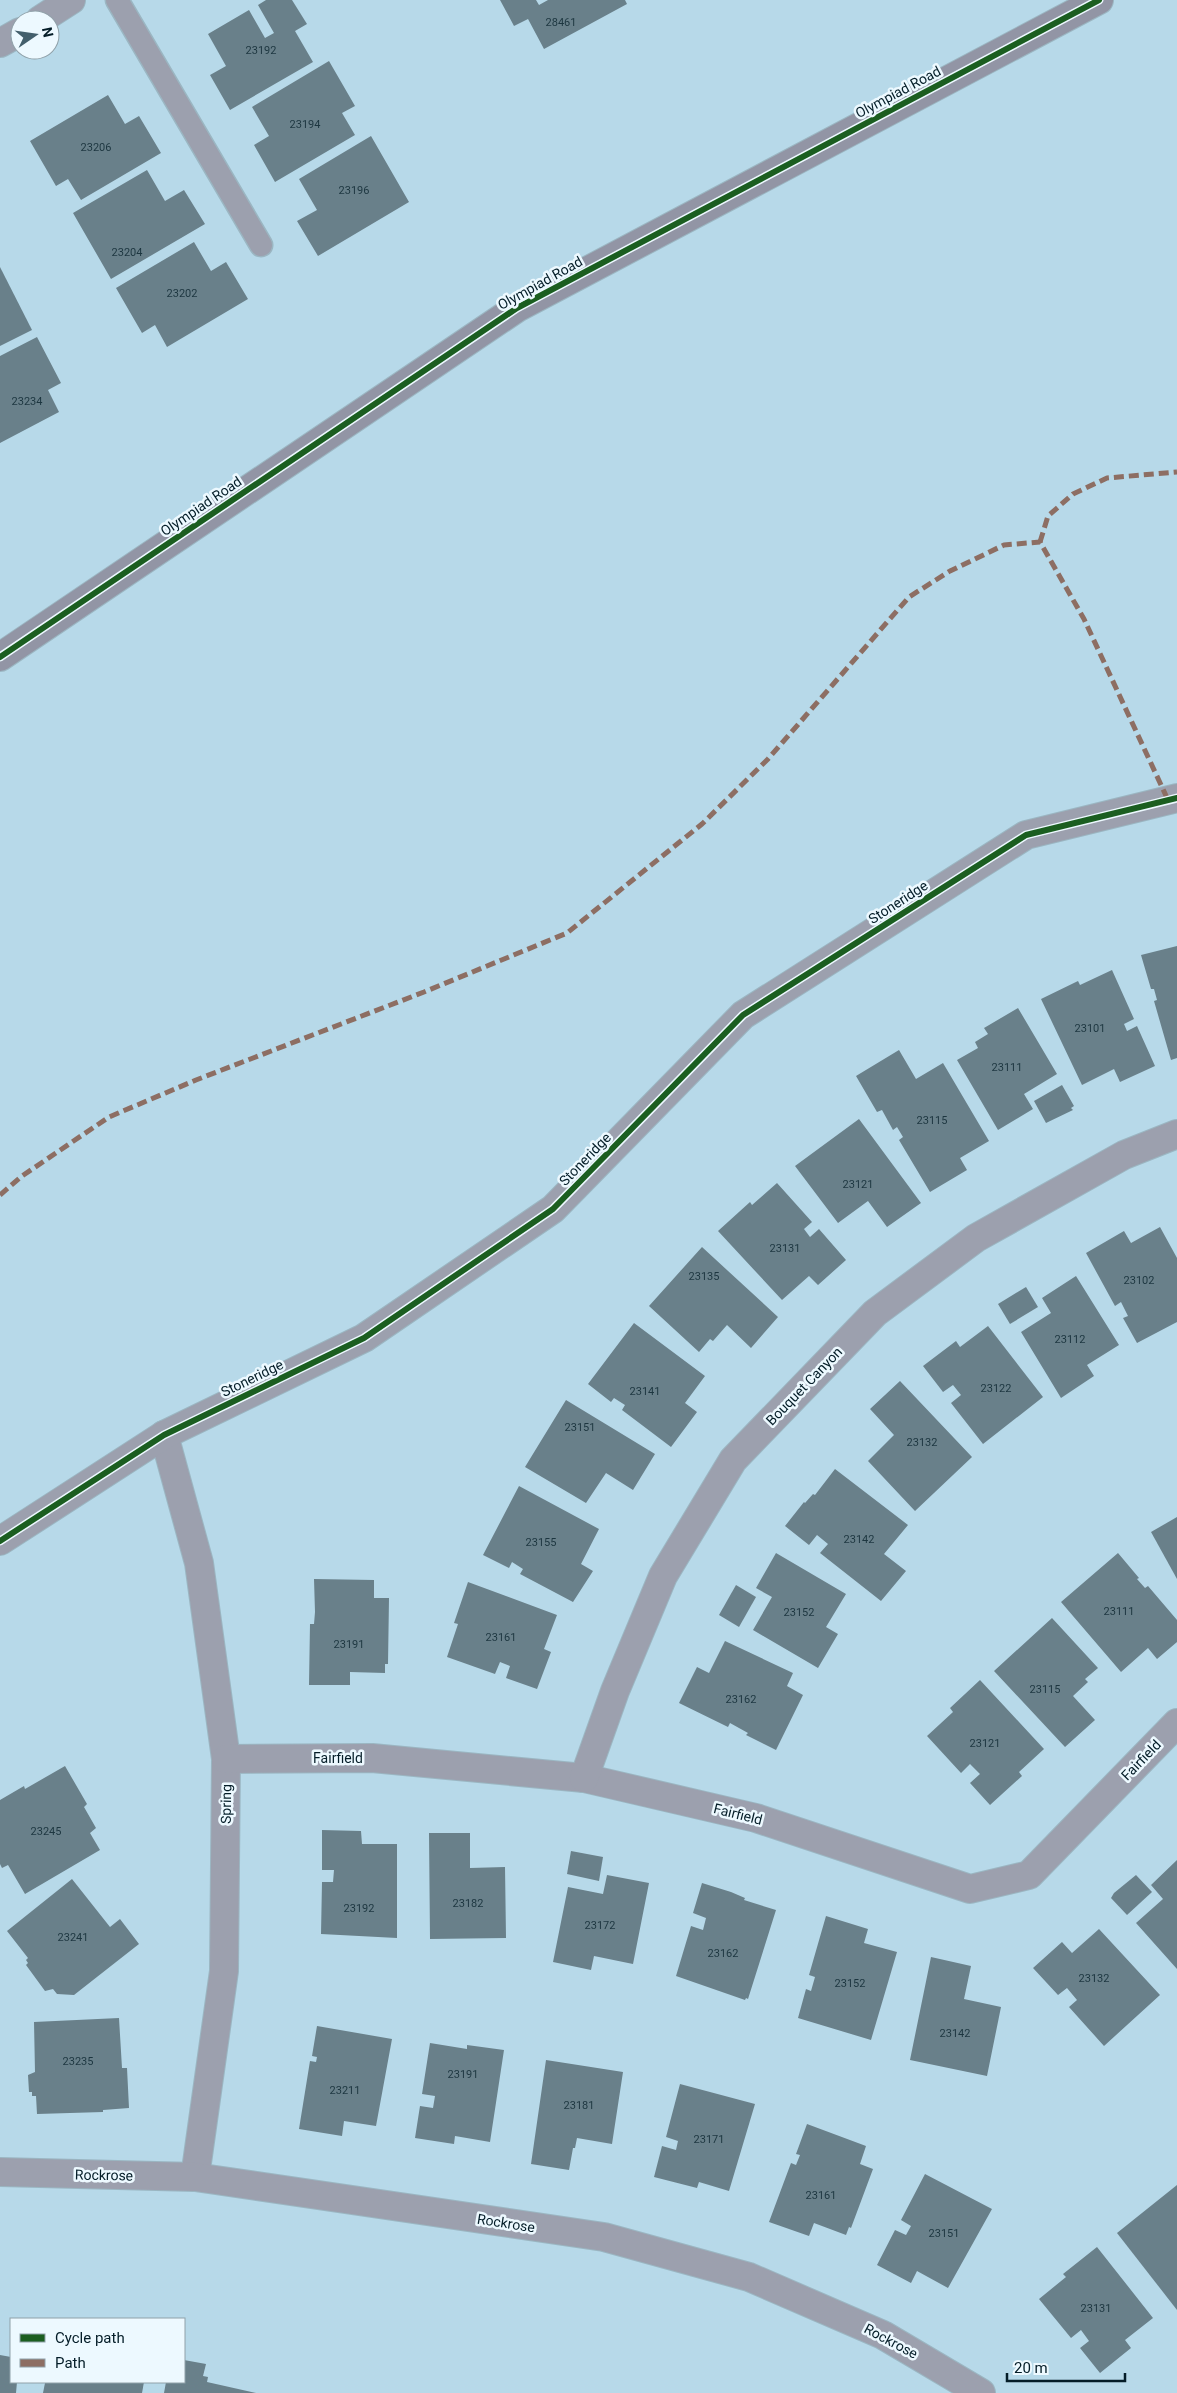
<svg xmlns="http://www.w3.org/2000/svg" width="1177" height="2393" font-family="Roboto,sans-serif">
  <style>
    .building { fill: #69808a }
    .lines { fill: none; stroke-linecap: round; stroke-linejoin: round }
    .lane-casing { stroke: #9bb6c2; stroke-width: 25 }
    .street-casing { stroke: #9bb6c2; stroke-width: 30 }
    .secondary-casing { stroke: #9bb6c2; stroke-width: 30 }
    .lane { stroke: #9ca0ae; stroke-width: 22 }
    .street { stroke: #9ca0ae; stroke-width: 28 }
    .secondary { stroke: #9295a5; stroke-width: 28 }
    .quiet { stroke: #8d6e63; stroke-width: 5; stroke-dasharray: 10 5; stroke-linecap: butt }
    .cycleway-casing { stroke: #edf9ff; stroke-width: 9 }
    .cycleway { stroke: #1b5e20; stroke-width: 6 }
    .labels { text-anchor: middle; stroke-width: 5; stroke-linejoin: round; paint-order: stroke }
    .number-label { font-size: 11px; fill: #1d3640 }
    .street-label { font-size: 14px; fill: #041d28; stroke: #edf9ff }
  </style>
  <rect width="100%" height="100%" fill="#b7d9e9"/>
  <g class="building">
    <polygon points="266,0 292,0 307,24 295,31 313,62 230,110 210,75 226,66 208,34 249,10 265,38 274,33 258,5"/>
    <polygon points="500,0 536,0 539,5 548,0 625,0 627,4 544,49 528,19 514,26"/>
    <polygon points="329,61 355,106 342,113 355,135 275,182 254,145 269,136 252,107"/>
    <polygon points="108,95 125,124 139,116 161,153 81,200 68,179 56,186 30,141"/>
    <polygon points="371,136 409,202 318,256 297,221 317,210 299,179"/>
    <polygon points="147,170 165,201 184,190 205,224 111,279 73,213"/>
    <polygon points="194,242 211,271 226,262 248,299 167,347 155,325 142,333 116,288"/>
    <polygon points="0,267 32,330 0,346"/>
    <polygon points="37,337 61,383 48,390 59,412 0,443 0,356"/>
    <polygon points="1177,946 1177,1058 1171,1060 1154,1001 1157,1000 1154,989 1151,989 1141,955"/>
    <polygon points="1112,970 1134,1019 1124,1024 1127,1031 1137,1026 1155,1066 1120,1082 1114,1069 1082,1085 1041,999 1078,981 1080,985"/>
    <polygon points="1018,1008 1057,1074 1024,1094 1033,1109 998,1130 957,1060 978,1048 975,1042 988,1034 984,1028"/>
    <polygon points="899,1050 916,1079 943,1063 989,1141 960,1158 967,1170 930,1192 899,1140 903,1137 897,1127 893,1130 882,1110 877,1112 856,1076"/>
    <polygon points="1062,1085 1074,1106 1071,1108 1073,1110 1046,1123 1034,1101"/>
    <polygon points="859,1119 921,1203 887,1227 868,1201 838,1223 795,1166"/>
    <polygon points="777,1183 812,1222 804,1229 810,1237 819,1229 846,1260 818,1285 809,1276 782,1300 718,1231 750,1202 752,1205"/>
    <polygon points="1160,1227 1177,1258 1177,1322 1137,1343 1123,1318 1128,1316 1121,1302 1115,1306 1086,1253 1124,1231 1131,1243"/>
    <polygon points="702,1247 778,1317 751,1348 727,1325 713,1341 710,1339 699,1352 649,1306"/>
    <polygon points="1076,1276 1119,1345 1087,1365 1094,1376 1061,1398 1021,1332 1051,1313 1042,1298"/>
    <polygon points="1026,1287 1038,1307 1010,1324 998,1304"/>
    <polygon points="634,1323 705,1376 685,1403 697,1412 671,1447 622,1410 625,1405 614,1398 611,1402 588,1384"/>
    <polygon points="988,1326 1043,1397 983,1444 951,1403 961,1395 953,1385 943,1392 923,1366 956,1341 960,1347"/>
    <polygon points="900,1381 972,1457 915,1511 868,1461 894,1435 870,1409"/>
    <polygon points="566,1400 655,1454 633,1490 606,1473 586,1503 525,1467"/>
    <polygon points="835,1469 908,1525 884,1554 906,1571 881,1601 820,1553 828,1544 817,1535 809,1545 785,1526 804,1502 805,1503 813,1494 815,1495"/>
    <polygon points="519,1486 599,1529 581,1564 593,1571 573,1602 520,1574 523,1569 512,1562 509,1568 483,1555"/>
    <polygon points="1177,1517 1177,1579 1151,1532"/>
    <polygon points="776,1553 846,1594 826,1627 838,1634 818,1668 753,1630 772,1597 756,1588"/>
    <polygon points="1118,1553 1139,1578 1137,1579 1145,1588 1148,1586 1177,1620 1177,1642 1157,1659 1148,1648 1121,1672 1061,1602"/>
    <polygon points="314,1579 374,1580 374,1598 389,1598 388,1664 385,1664 385,1673 350,1672 350,1685 309,1685 310,1624 314,1624 315,1612"/>
    <polygon points="468,1582 557,1615 544,1649 551,1652 537,1689 506,1678 510,1666 500,1662 495,1674 447,1657 458,1624 454,1623"/>
    <polygon points="736,1585 756,1597 739,1627 719,1615"/>
    <polygon points="1052,1618 1098,1668 1085,1679 1088,1682 1073,1696 1095,1720 1065,1747 994,1671"/>
    <polygon points="725,1641 793,1673 787,1686 803,1695 776,1750 746,1735 748,1733 730,1723 728,1727 679,1703 697,1667 709,1673"/>
    <polygon points="980,1680 1044,1749 1019,1772 1022,1776 990,1805 970,1783 980,1774 970,1764 961,1773 927,1736 953,1712 950,1708"/>
    <polygon points="65,1766 87,1804 84,1807 96,1828 90,1833 100,1850 25,1894 8,1865 2,1868 0,1864 0,1800 24,1786 25,1789"/>
    <polygon points="322,1830 361,1831 362,1844 397,1844 397,1938 321,1934 322,1882 333,1882 334,1870 322,1870"/>
    <polygon points="429,1833 470,1833 470,1868 505,1867 506,1938 430,1939"/>
    <polygon points="571,1851 603,1857 599,1881 567,1874"/>
    <polygon points="1177,1860 1177,1969 1136,1923 1163,1899 1151,1885"/>
    <polygon points="607,1875 649,1883 633,1964 594,1956 591,1970 553,1962 568,1887 603,1894"/>
    <polygon points="1136,1875 1152,1892 1127,1915 1111,1898 1114,1893"/>
    <polygon points="72,1879 110,1927 120,1919 139,1944 74,1995 57,1994 53,1989 45,1991 26,1965 28,1963 26,1960 28,1958 7,1931"/>
    <polygon points="702,1883 731,1892 745,1898 744,1900 776,1910 748,1999 746,1998 745,2000 676,1976 691,1926 703,1930 706,1918 693,1913"/>
    <polygon points="826,1916 868,1929 864,1943 897,1952 871,2040 798,2018 806,1989 811,1991 815,1977 809,1975"/>
    <polygon points="1099,1929 1160,1995 1104,2046 1069,2007 1077,2000 1067,1988 1058,1995 1033,1968 1062,1942 1072,1953"/>
    <polygon points="931,1957 971,1966 964,1999 1001,2007 987,2076 910,2060"/>
    <polygon points="119,2018 122,2068 127,2068 129,2108 103,2110 103,2112 37,2114 36,2096 32,2096 32,2092 29,2092 28,2075 35,2072 34,2022"/>
    <polygon points="317,2026 392,2039 376,2126 344,2121 342,2136 299,2129 310,2061 316,2062 317,2057 312,2056"/>
    <polygon points="430,2043 467,2049 467,2045 504,2050 490,2142 455,2136 454,2144 415,2138 420,2106 433,2108 435,2096 422,2094"/>
    <polygon points="546,2060 623,2072 612,2144 577,2138 575,2148 573,2148 569,2170 531,2164"/>
    <polygon points="680,2084 755,2104 729,2191 699,2182 697,2188 654,2177 662,2146 676,2150 678,2141 666,2137"/>
    <polygon points="807,2124 866,2146 860,2164 873,2169 851,2228 849,2227 846,2235 814,2223 809,2236 769,2222 791,2163 796,2165 800,2155 796,2154"/>
    <polygon points="925,2174 992,2209 948,2288 917,2271 911,2283 877,2265 895,2230 906,2235 911,2226 901,2220"/>
    <polygon points="1177,2185 1177,2310 1117,2233"/>
    <polygon points="1097,2247 1153,2318 1125,2340 1131,2348 1100,2373 1080,2348 1089,2341 1081,2330 1071,2338 1039,2299 1066,2277 1063,2274"/>
    <polygon points="0,2355 11,2357 11,2382 17,2382 16,2393 0,2393"/>
    <polygon points="184,2360 206,2364 203,2376 208,2377 207,2382 256,2393 164,2393 166,2382 184,2382"/>
    <polygon points="47,2382 144,2382 142,2393 43,2393 45,2383"/>
  </g>
  <g class="lines">
    <g class="lane-casing">
      <polyline id="lane" points="117,0 261,245"/>
    </g>
    <g class="street-casing">
      <g id="street">
        <polyline points="40,20 71,0"/>
        <polyline points="0,43 20,32"/>
        <polyline points="164,1435 199,1563 226,1759 224,1971 195,2177"/>
        <polyline points="0,1541 164,1435 364,1338 553,1209 743,1015 1026,835 1177,798"/>
        <polyline points="226,1759 372,1758 584,1778 756,1818 970,1889 1029,1875 1177,1723"/>
        <polyline points="584,1778 615,1691 663,1576 733,1460 875,1313 976,1238 1124,1155 1177,1134"/>
        <polyline points="0,2172 195,2177 604,2237 749,2277 883,2335 981,2393"/>
      </g>
    </g>
    <g class="secondary-casing">
      <polyline id="secondary" points="0,657 517,308 1099,0"/>
    </g>
    <use href="#lane" class="lane"/>
    <use href="#street" class="street"/>
    <use href="#secondary" class="secondary"/>
    <g class="quiet">
      <polyline points="1040,542 1048,516 1073,494 1107,478 1177,472"/>
      <polyline points="0,1195 22,1176 109,1117 196,1080 424,992 567,933 702,824 768,759 909,597 950,571 1004,545 1040,542 1084,619 1168,800"/>
    </g>
    <g class="cycleway-casing">
      <g id="cycleway">
        <polyline points="0,657 517,308 1099,0"/>
        <polyline points="0,1541 164,1435 364,1338 553,1209 743,1015 1026,835 1177,798"/>
      </g>
    </g>
    <use href="#cycleway" class="cycleway"/>
  </g>
  <g class="labels">
    <g class="number-label">
      <text x="561" y="26">28461</text>
      <text x="261" y="54">23192</text>
      <text x="305" y="128">23194</text>
      <text x="96" y="151">23206</text>
      <text x="354" y="194">23196</text>
      <text x="127" y="256">23204</text>
      <text x="182" y="297">23202</text>
      <text x="27" y="405">23234</text>
      <text x="1090" y="1032">23101</text>
      <text x="1007" y="1071">23111</text>
      <text x="932" y="1124">23115</text>
      <text x="858" y="1188">23121</text>
      <text x="785" y="1252">23131</text>
      <text x="704" y="1280">23135</text>
      <text x="1139" y="1284">23102</text>
      <text x="1070" y="1343">23112</text>
      <text x="996" y="1392">23122</text>
      <text x="645" y="1395">23141</text>
      <text x="580" y="1431">23151</text>
      <text x="922" y="1446">23132</text>
      <text x="859" y="1543">23142</text>
      <text x="541" y="1546">23155</text>
      <text x="1119" y="1615">23111</text>
      <text x="799" y="1616">23152</text>
      <text x="501" y="1641">23161</text>
      <text x="349" y="1648">23191</text>
      <text x="1045" y="1693">23115</text>
      <text x="741" y="1703">23162</text>
      <text x="985" y="1747">23121</text>
      <text x="46" y="1835">23245</text>
      <text x="468" y="1907">23182</text>
      <text x="359" y="1912">23192</text>
      <text x="600" y="1929">23172</text>
      <text x="73" y="1941">23241</text>
      <text x="723" y="1957">23162</text>
      <text x="1094" y="1982">23132</text>
      <text x="850" y="1987">23152</text>
      <text x="955" y="2037">23142</text>
      <text x="78" y="2065">23235</text>
      <text x="463" y="2078">23191</text>
      <text x="345" y="2094">23211</text>
      <text x="579" y="2109">23181</text>
      <text x="709" y="2143">23171</text>
      <text x="821" y="2199">23161</text>
      <text x="944" y="2237">23151</text>
      <text x="1096" y="2312">23131</text>
    </g>
    <g class="street-label">
      <text transform="translate(898 92) rotate(-28)" y="5">Olympiad Road</text>
      <text transform="translate(540 283) rotate(-29)" y="5">Olympiad Road</text>
      <text transform="translate(201 506) rotate(-34)" y="5">Olympiad Road</text>
      <text transform="translate(898 902) rotate(-33)" y="5">Stoneridge</text>
      <text transform="translate(585 1159) rotate(-46)" y="5">Stoneridge</text>
      <text transform="translate(252 1378) rotate(-26)" y="5">Stoneridge</text>
      <text transform="translate(804 1386) rotate(-46)" y="5">Bouquet Canyon</text>
      <text x="338" y="1763">Fairfield</text>
      <text transform="translate(1141 1760) rotate(-46)" y="5">Fairfield</text>
      <text transform="translate(226 1804) rotate(-89)" y="5">Spring</text>
      <text transform="translate(738 1814) rotate(14)" y="5">Fairfield</text>
      <text transform="translate(104 2175) rotate(1)" y="5">Rockrose</text>
      <text transform="translate(506 2223) rotate(9)" y="5">Rockrose</text>
      <text transform="translate(891 2341) rotate(28)" y="5">Rockrose</text>
    </g>
  </g>
  <rect x="10" y="2318" width="175" height="65" fill="#edf9ff" stroke="#90a1a9"/>
  <rect x="20" y="2334" width="25" height="8" fill="#1b5e20" stroke="#90a1a9"/>
  <text x="55" y="2343" font-size="15" fill="#041d28">Cycle path</text>
  <rect x="20" y="2359" width="25" height="8" fill="#8d6e63" stroke="#90a1a9"/>
  <text x="55" y="2368" font-size="15" fill="#041d28">Path</text>
  <g transform="translate(35 35) rotate(77)"><circle r="24" fill="#edf9ff" stroke="#90a1a9"/>
  <path d="M0-4L9 19L0 12L-9 19Z" fill="#435f6c"/>
  <text y="-8" font-size="14" font-weight="bold" text-anchor="middle" fill="#041d28">N</text>
  </g>
  <path d="M1007 2373v8h118v-8" fill="none" stroke="#041d28" stroke-width="2.5"/>
  <text x="1014" y="2373" font-size="15" fill="#041d28" stroke="#edf9ff" stroke-width="4" paint-order="stroke">20 m</text>
</svg>
